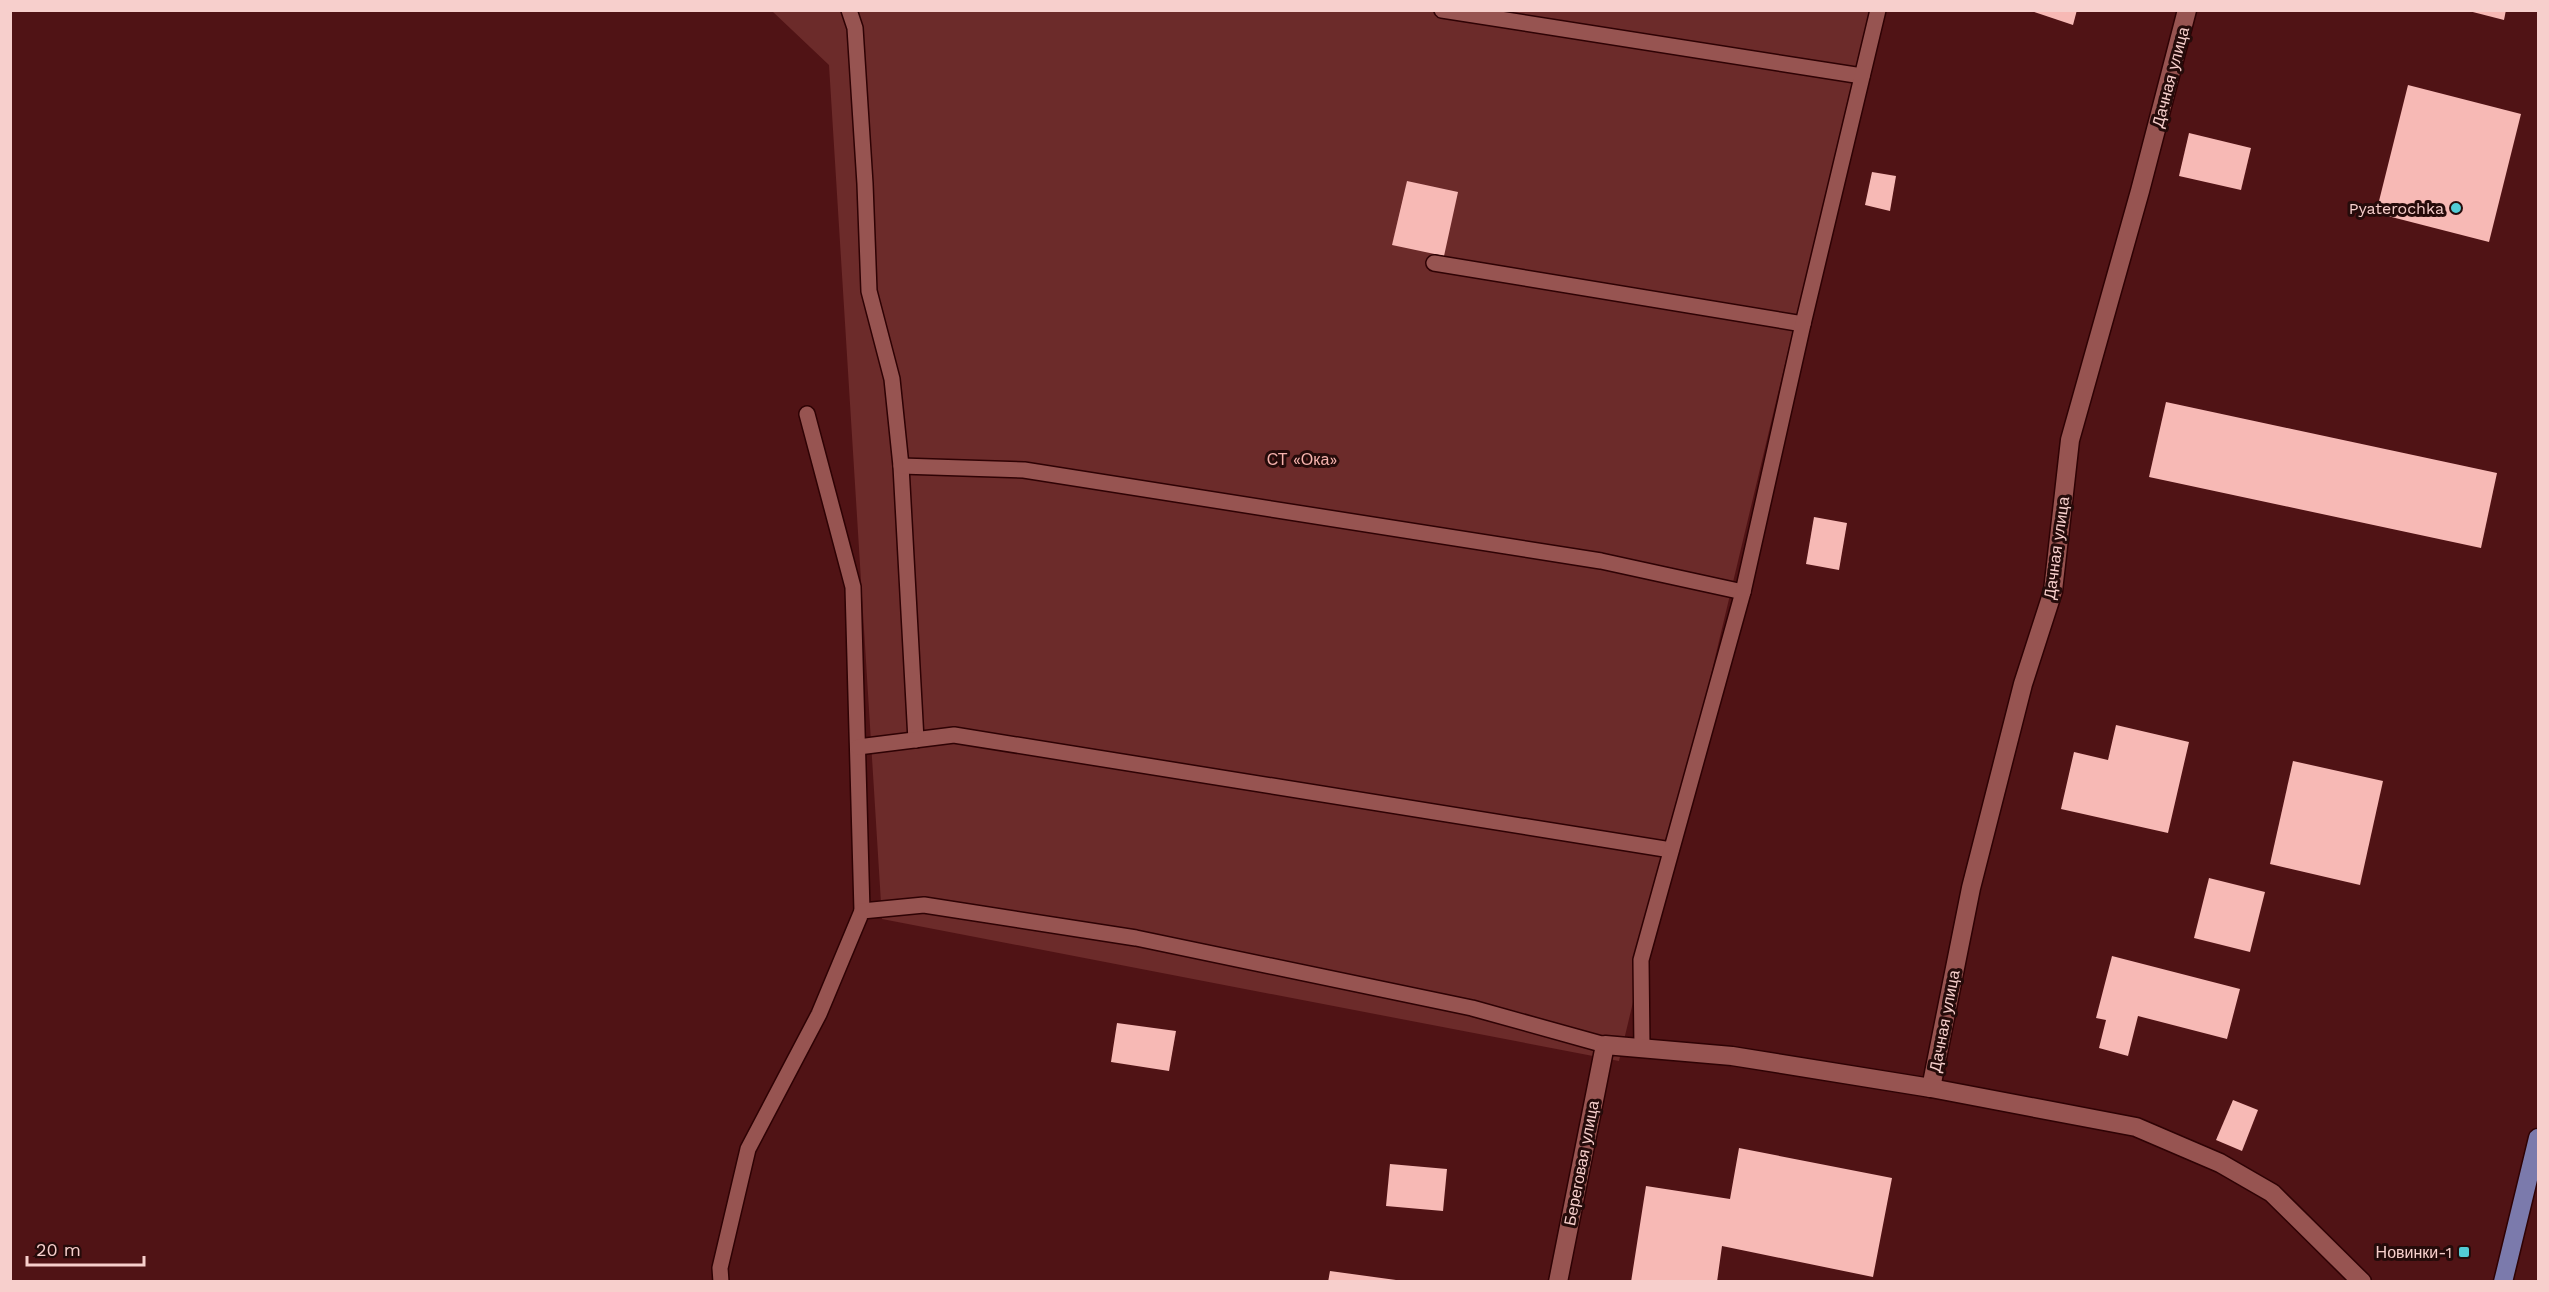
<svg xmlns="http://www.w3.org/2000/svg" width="2549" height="1292" font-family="'Work Sans',sans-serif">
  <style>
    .green { fill: #6c2b2a }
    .building { fill: #f7b9b5 }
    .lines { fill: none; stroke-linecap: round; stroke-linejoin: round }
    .lane-casing { stroke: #2e0204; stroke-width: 18 }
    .street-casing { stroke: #2e0204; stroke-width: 21 }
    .primary-casing { stroke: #2e0204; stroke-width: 21 }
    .lane { stroke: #975451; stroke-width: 15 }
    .street { stroke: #975451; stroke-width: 18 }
    .primary { stroke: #7b7aac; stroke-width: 18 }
    .poi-dot { fill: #52ccd6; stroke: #250b0a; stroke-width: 2 }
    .labels { text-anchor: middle; stroke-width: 6; stroke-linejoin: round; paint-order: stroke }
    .street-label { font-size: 16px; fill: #f7cfcc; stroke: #250b0a }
    .poi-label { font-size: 16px; fill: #f7cfcc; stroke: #250b0a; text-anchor: end }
    .park-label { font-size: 16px; fill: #f5b2ad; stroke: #250b0a }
  </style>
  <rect width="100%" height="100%" fill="#501315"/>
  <polygon class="green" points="772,11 1869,11 1619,1061 882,919 829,65"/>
  <g class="building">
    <polygon points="2028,10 2077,10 2073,25"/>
    <polygon points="2465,10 2506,10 2504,20"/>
    <polygon points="2408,85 2521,114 2489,242 2376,213"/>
    <polygon points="2189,133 2251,148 2241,190 2179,176"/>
    <polygon points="1872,172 1896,176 1890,211 1865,205"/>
    <polygon points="1407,181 1458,192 1444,256 1392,245"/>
    <polygon points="2166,402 2497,473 2481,548 2149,477"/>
    <polygon points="1814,517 1847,523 1839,570 1806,564"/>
    <polygon points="2116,725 2189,742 2168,833 2061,809 2074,752 2108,760"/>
    <polygon points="2293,761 2383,781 2360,885 2270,864"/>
    <polygon points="2209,878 2265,892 2250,952 2194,938"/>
    <polygon points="2112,956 2240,989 2227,1039 2138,1016 2128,1056 2099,1048 2106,1020 2096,1018"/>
    <polygon points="1117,1023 1176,1031 1169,1071 1111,1062"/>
    <polygon points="2233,1100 2258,1110 2242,1151 2216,1140"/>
    <polygon points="1739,1148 1892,1178 1873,1277 1722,1246 1717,1282 1631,1282 1646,1186 1730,1199"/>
    <polygon points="1390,1164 1447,1169 1443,1211 1386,1206"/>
    <polygon points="1330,1271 1396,1280 1396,1282 1328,1282"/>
  </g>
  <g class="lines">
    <g class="lane-casing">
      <g id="lane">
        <polyline points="849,10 855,28 865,184 869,291 892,379 901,466 916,740"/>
        <polyline points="1442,10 1862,76"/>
        <polyline points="1434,263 1803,324"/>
        <polyline points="807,414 853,587 862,911"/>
        <polyline points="901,466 1024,470 1601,561 1743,592"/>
        <polyline points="858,747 954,735 1671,850"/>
        <polyline points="1642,1048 1641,960 1743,592 1803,324 1878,10"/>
        <polyline points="721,1282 720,1268 748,1149 819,1014 862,911 924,905 1136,938 1472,1008 1605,1045"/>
      </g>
    </g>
    <g class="street-casing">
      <g id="street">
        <polyline points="1931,1088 1971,888 2023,684 2053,591 2070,440 2140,191 2187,10"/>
        <polyline points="1558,1282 1605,1045 1732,1056 1931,1088 2136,1127 2220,1163 2272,1193 2362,1282"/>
      </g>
    </g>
    <g class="primary-casing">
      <polyline id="primary" points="2503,1282 2538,1138"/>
    </g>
    <use href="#lane" class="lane"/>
    <use href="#street" class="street"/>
    <use href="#primary" class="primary"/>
  </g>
  <g class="poi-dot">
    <circle cx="2456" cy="208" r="6"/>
    <rect x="2458" y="1246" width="12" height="12" rx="3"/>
  </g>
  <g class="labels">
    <g class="street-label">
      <text transform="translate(2170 77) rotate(-75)" y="6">Дачная улица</text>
      <text transform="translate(2056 548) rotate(-82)" y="6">Дачная улица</text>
      <text transform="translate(1944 1021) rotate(-79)" y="6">Дачная улица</text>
      <text transform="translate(1581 1163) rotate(-79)" y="6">Береговая улица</text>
    </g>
    <g class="poi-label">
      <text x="2444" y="214">Pyaterochka</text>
      <text x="2452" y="1258">Новинки-1</text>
    </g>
    <g class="park-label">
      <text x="1302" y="465">СТ «Ока»</text>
    </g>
  </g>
  <rect width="2549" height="1292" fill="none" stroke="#f7cfcc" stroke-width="24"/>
  <path d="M27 1256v9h117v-9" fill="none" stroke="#f7cfcc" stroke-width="3"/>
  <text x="36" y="1256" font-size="18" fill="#f7cfcc" stroke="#250b0a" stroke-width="4.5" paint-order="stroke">20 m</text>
</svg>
